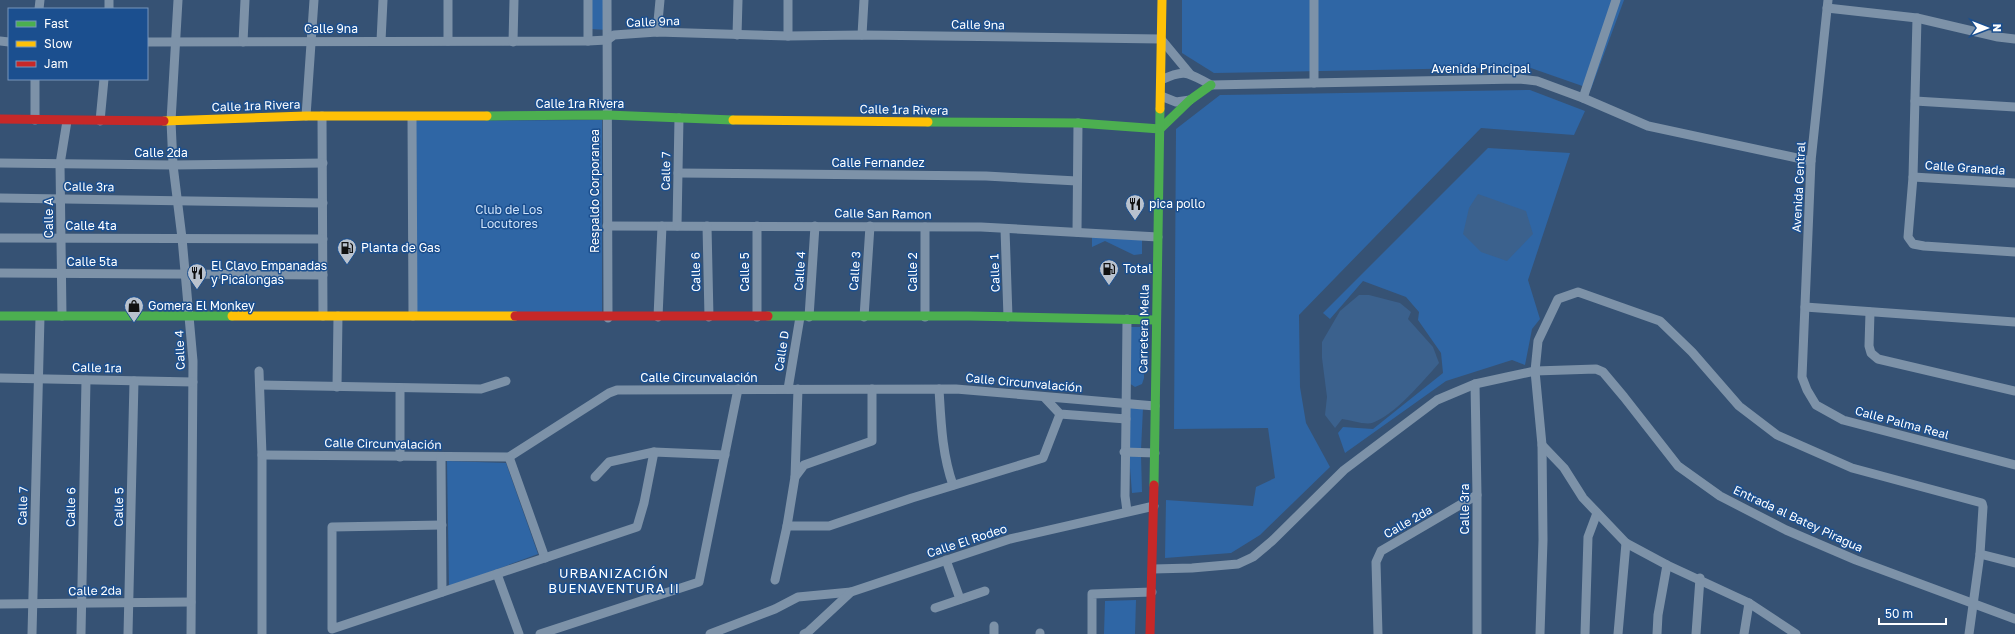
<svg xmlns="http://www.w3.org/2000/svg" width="2015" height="634" font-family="'Golos Text',sans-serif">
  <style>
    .green { fill: #2f66a5 }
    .water { fill: #3b618d }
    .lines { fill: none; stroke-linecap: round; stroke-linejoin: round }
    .street { stroke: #7d92a8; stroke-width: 9 }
    .fast { stroke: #4caf50; stroke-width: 9 }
    .slow { stroke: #ffc107; stroke-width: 9 }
    .jam { stroke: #c62828; stroke-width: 9 }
    .labels { text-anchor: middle; stroke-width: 3; stroke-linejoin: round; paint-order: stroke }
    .street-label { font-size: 12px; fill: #fff; stroke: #1b4f8f }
    .poi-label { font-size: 12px; fill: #fff; stroke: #1b4f8f; text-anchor: start }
    .park-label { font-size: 12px; fill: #cfe3fa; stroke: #1b4f8f }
    .neighbourhood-label { font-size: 13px; letter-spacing: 1px; fill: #fff; stroke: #1b4f8f }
  </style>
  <rect width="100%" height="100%" fill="#365274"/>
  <g class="green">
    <polygon points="591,0 607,0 607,30 591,29"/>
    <polygon points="1182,0 1624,0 1591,89 1528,67 1214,73 1182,53"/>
    <polygon points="1530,90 1585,111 1574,135 1481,128 1299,315 1300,387 1306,423 1330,467 1260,535 1231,553 1165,558 1166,500 1253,506 1256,487 1275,478 1268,428 1174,429 1176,129 1220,95"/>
    <polygon points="602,120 602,314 417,312 416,121"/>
    <polygon points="1488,148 1570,153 1528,280 1540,319 1532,329 1525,365 1512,360 1446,381 1345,453 1338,433 1343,427 1373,429 1443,373 1441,353 1418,320 1419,312 1406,297 1363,281 1330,319 1323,313"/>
    <polygon points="1092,237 1142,238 1142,254 1134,255 1105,241 1092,247"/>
    <polygon points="1130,327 1145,327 1144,378 1142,384 1135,387 1129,383"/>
    <polygon points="1130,407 1143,408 1141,450 1129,450"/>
    <polygon points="1129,455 1141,455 1142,492 1132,493"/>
    <polygon points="447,461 506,463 538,554 449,587"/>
    <polygon points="1136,600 1135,634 1104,634 1105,601"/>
  </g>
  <g class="water">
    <polygon points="1478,194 1526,211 1533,234 1507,261 1481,252 1463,234 1469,208"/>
    <path d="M1359,295H1369L1400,303L1411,312L1408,319L1433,347L1439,363C1424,380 1394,416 1372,423C1365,425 1350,420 1342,419L1335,428L1325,415L1327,397L1322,358V342L1340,311Z"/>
  </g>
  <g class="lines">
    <g class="street">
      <polyline points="178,0 171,121 173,165 182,238 193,361 191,634"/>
      <polyline points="448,0 448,41"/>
      <polyline points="588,0 588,41"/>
      <polyline points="607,0 608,318"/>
      <polyline points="788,0 788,36"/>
      <polyline points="1314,0 1314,83"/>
      <polyline points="1828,0 1811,161 1802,377 1807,390 1816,405 1843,420 2015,465"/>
      <polyline points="1827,8 1917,18 1998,37 2015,39"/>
      <polyline points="39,9 40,0"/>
      <polyline points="109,9 109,0"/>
      <polyline points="1917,18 1913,177 1908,237 1913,244 1924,246 2015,252"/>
      <polyline points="657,32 660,0"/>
      <polyline points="737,35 738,0"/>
      <polyline points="862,35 864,0"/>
      <polyline points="0,41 9,42"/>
      <polyline points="381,41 383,0"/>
      <polyline points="147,42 588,41 607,40 614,35 657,32 788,36 862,35 1161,39 1190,74"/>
      <polyline points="243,42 245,0"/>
      <polyline points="513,42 514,0"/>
      <path d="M1161,80C1186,68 1188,73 1211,85L1519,79L1537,81L1583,98L1648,126L1811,161"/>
      <polyline points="1161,96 1176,102 1190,100"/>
      <polyline points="1583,98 1616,0"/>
      <polyline points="1915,101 2015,107"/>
      <polyline points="306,116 314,0"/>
      <polyline points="322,116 323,316"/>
      <polyline points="412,117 413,316"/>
      <polyline points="35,120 35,79"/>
      <polyline points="100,121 104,79"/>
      <polyline points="0,163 173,165 323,163"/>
      <polyline points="678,173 986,176 1077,181"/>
      <polyline points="1913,177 2015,183"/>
      <polyline points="0,198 323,203"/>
      <polyline points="607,226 981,227 1158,237"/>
      <polyline points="677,226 679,118"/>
      <polyline points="707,226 709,317"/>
      <polyline points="1005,229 1008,317"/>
      <polyline points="1077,232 1078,123"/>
      <polyline points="0,238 323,239"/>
      <polyline points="0,273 323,275"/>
      <polyline points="1805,307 2015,322"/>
      <polyline points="1870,312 1869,346 1871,353 1878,359 2015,391"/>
      <polyline points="62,316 60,164 67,121"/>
      <polyline points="658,317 662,226"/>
      <polyline points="757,317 757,226"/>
      <polyline points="809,317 815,226"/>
      <polyline points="864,317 870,226"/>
      <polyline points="925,317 925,227"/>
      <polyline points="259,371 262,455 262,634"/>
      <polyline points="0,378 193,382"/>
      <polyline points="1475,384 1477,495 1477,634"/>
      <polyline points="260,385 481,389 506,381"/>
      <polyline points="337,387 338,316"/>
      <polyline points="400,388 400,457"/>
      <polyline points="788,389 800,317"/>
      <path d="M939,389C941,422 942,454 953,485"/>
      <polyline points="1045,398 1060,414 1126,419 1127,319"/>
      <polyline points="1126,419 1125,496 1127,511"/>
      <polyline points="1542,445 1564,468 1583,498 1626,543 1667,565 1749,603 1796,634"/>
      <polyline points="1124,452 1155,453"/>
      <polyline points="262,455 509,457 609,393 617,390 956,389 1155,406"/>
      <polyline points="441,457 442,592"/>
      <polyline points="509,457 545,558"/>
      <polyline points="595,477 609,462 654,452 725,455"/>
      <polyline points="795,477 798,389"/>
      <polyline points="442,525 332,527 332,629 637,527 644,503 654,452"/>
      <polyline points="787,526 829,526 912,498 1043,458 1060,414"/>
      <polyline points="1980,554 2015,563"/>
      <polyline points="946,560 960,599"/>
      <polyline points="1153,569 1192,568 1238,564 1253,557 1272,541 1344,470 1437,400 1475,384 1507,377 1535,371 1596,369 1603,372 1624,397 1678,466 1720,496 1786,530 1856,560 2015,619"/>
      <polyline points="497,574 519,634"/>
      <polyline points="775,580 787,526 795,477 804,465 872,441 872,389"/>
      <polyline points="0,604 191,602"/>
      <polyline points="935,608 985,591"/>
      <polyline points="994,626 994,634"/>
      <polyline points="1040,633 1040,634"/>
      <polyline points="32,634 40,317"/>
      <polyline points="81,634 86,380"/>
      <polyline points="128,634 134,381"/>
      <polyline points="540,634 699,582 738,389"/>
      <polyline points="710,634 775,609 798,597 851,592"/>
      <polyline points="804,634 808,632 851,592 1010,539 1154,506"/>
      <polyline points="1092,634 1092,594 1152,592"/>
      <polyline points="1378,634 1376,562 1381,551 1477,495"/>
      <polyline points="1540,634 1543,540 1542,445 1535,371 1538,341 1558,299 1578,292 1660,321 1692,352 1739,406 1777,435 1852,468 1982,503 1983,507 1980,554 1969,634"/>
      <polyline points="1585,634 1588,537 1597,513"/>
      <polyline points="1618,634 1626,543"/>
      <polyline points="1657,634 1658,615 1667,565"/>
      <polyline points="1696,634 1700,578"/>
      <polyline points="1744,634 1749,603"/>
    </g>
    <g class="fast">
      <polyline points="487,116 607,115 733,120"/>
      <polyline points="928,122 1078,123 1160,129 1190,100 1211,85"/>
      <polyline points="0,316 232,316"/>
      <polyline points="768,316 969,316 1156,320"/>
      <polyline points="1154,485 1160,109"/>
    </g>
    <g class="slow">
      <polyline points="1160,109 1162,0"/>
      <polyline points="733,120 928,122"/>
      <polyline points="164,121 306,116 487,116"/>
      <polyline points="232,316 515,316"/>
    </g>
    <g class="jam">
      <polyline points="0,119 164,121"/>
      <polyline points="515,316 768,316"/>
      <polyline points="1150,634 1154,485"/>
    </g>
  </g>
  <defs>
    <g id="restaurant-pin" transform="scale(1)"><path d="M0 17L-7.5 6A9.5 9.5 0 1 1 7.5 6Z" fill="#b9c2ce" stroke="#1b4f8f"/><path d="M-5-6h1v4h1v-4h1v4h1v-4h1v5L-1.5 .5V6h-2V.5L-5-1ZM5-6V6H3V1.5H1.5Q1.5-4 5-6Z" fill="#111"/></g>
    <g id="fuel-pin" transform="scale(1)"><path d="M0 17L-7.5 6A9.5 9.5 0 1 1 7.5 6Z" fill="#b9c2ce" stroke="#1b4f8f"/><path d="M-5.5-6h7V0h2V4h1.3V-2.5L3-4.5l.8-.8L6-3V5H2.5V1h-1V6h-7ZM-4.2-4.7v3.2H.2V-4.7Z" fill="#111"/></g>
    <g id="shop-pin" transform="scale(1)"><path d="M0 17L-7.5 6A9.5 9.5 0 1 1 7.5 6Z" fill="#b9c2ce" stroke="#1b4f8f"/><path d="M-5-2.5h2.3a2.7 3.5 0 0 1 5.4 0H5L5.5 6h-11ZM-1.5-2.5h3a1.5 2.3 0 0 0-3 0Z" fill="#111"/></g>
  </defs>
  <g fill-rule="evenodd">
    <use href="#restaurant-pin" x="1135" y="204"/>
    <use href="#fuel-pin" x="347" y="248"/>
    <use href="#fuel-pin" x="1109" y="269"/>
    <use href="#restaurant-pin" x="197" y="273"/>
    <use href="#shop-pin" x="134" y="306"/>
  </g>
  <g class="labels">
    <g class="street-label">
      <text transform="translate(653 22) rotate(-2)" y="4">Calle 9na</text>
      <text transform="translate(978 25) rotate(1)" y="4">Calle 9na</text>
      <text x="331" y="33">Calle 9na</text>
      <text x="1481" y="73">Avenida Principal</text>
      <text x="580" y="108">Calle 1ra Rivera</text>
      <text transform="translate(256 106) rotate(-2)" y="4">Calle 1ra Rivera</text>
      <text transform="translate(904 110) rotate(1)" y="4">Calle 1ra Rivera</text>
      <text x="161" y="157">Calle 2da</text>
      <text x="878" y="167">Calle Fernandez</text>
      <text transform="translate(1965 168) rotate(4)" y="4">Calle Granada</text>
      <text transform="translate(666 171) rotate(-89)" y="4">Calle 7</text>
      <text transform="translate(89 187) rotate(1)" y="4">Calle 3ra</text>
      <text transform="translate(1799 187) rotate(-87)" y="4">Avenida Central</text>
      <text transform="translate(595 191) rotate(-90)" y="4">Respaldo Corporanea</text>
      <text transform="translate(883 214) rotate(1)" y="4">Calle San Ramon</text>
      <text transform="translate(49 218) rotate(-90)" y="4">Calle A</text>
      <text x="91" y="230">Calle 4ta</text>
      <text x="92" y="266">Calle 5ta</text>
      <text transform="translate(800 271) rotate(-86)" y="4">Calle 4</text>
      <text transform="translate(855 271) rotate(-86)" y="4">Calle 3</text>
      <text transform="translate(696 272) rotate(-91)" y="4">Calle 6</text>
      <text transform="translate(745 272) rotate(-90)" y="4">Calle 5</text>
      <text transform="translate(913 272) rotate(-90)" y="4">Calle 2</text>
      <text transform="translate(995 273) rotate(-92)" y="4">Calle 1</text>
      <text transform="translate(1144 329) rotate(-89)" y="4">Carretera Mella</text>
      <text transform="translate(180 350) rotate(-92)" y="4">Calle 4</text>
      <text transform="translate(782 351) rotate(-81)" y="4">Calle D</text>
      <text transform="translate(97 368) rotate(1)" y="4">Calle 1ra</text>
      <text x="699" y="382">Calle Circunvalación</text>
      <text transform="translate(1024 383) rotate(5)" y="4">Calle Circunvalación</text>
      <text transform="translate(1902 423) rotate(15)" y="4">Calle Palma Real</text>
      <text transform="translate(383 444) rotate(1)" y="4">Calle Circunvalación</text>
      <text transform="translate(23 506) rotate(-88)" y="4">Calle 7</text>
      <text transform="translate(71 507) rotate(-89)" y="4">Calle 6</text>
      <text transform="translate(119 507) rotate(-89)" y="4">Calle 5</text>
      <text transform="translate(1465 509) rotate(-90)" y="4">Calle 3ra</text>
      <text transform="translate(1798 519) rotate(25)" y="4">Entrada al Batey Piragua</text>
      <text transform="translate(1408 522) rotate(-30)" y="4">Calle 2da</text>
      <text transform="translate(967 541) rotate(-18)" y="4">Calle El Rodeo</text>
      <text transform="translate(95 591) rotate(-1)" y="4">Calle 2da</text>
    </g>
    <g class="poi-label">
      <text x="1149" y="208">pica pollo</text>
      <text x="361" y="252">Planta de Gas</text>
      <text x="211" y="270">El Clavo Empanadas<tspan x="211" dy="14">y Picalongas</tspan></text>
      <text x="1123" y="273">Total</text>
      <text x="148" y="310">Gomera El Monkey</text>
    </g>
    <g class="park-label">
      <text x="509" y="214">Club de Los<tspan x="509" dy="14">Locutores</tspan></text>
    </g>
    <g class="neighbourhood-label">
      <text x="614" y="578">URBANIZACIÓN<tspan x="614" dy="15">BUENAVENTURA II</tspan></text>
    </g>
  </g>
  <rect x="8" y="8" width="140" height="72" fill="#1b4f8f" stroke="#7695bc"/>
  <rect x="16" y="21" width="20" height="6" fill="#4caf50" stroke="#7695bc"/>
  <text x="44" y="28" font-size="12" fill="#ffffff">Fast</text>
  <rect x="16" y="41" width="20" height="6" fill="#ffc107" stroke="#7695bc"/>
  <text x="44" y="48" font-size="12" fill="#ffffff">Slow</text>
  <rect x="16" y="61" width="20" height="6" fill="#c62828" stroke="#7695bc"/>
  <text x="44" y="68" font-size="12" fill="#ffffff">Jam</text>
  <g transform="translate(1987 28) rotate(90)" stroke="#1b4f8f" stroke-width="3" paint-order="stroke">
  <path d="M0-3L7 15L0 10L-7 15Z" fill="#ffffff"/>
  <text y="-6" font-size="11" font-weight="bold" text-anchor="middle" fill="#ffffff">N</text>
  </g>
  <path d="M1879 618v6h67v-6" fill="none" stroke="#ffffff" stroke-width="2"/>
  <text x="1885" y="618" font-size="12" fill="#ffffff" stroke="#1b4f8f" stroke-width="3" paint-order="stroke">50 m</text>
</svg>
